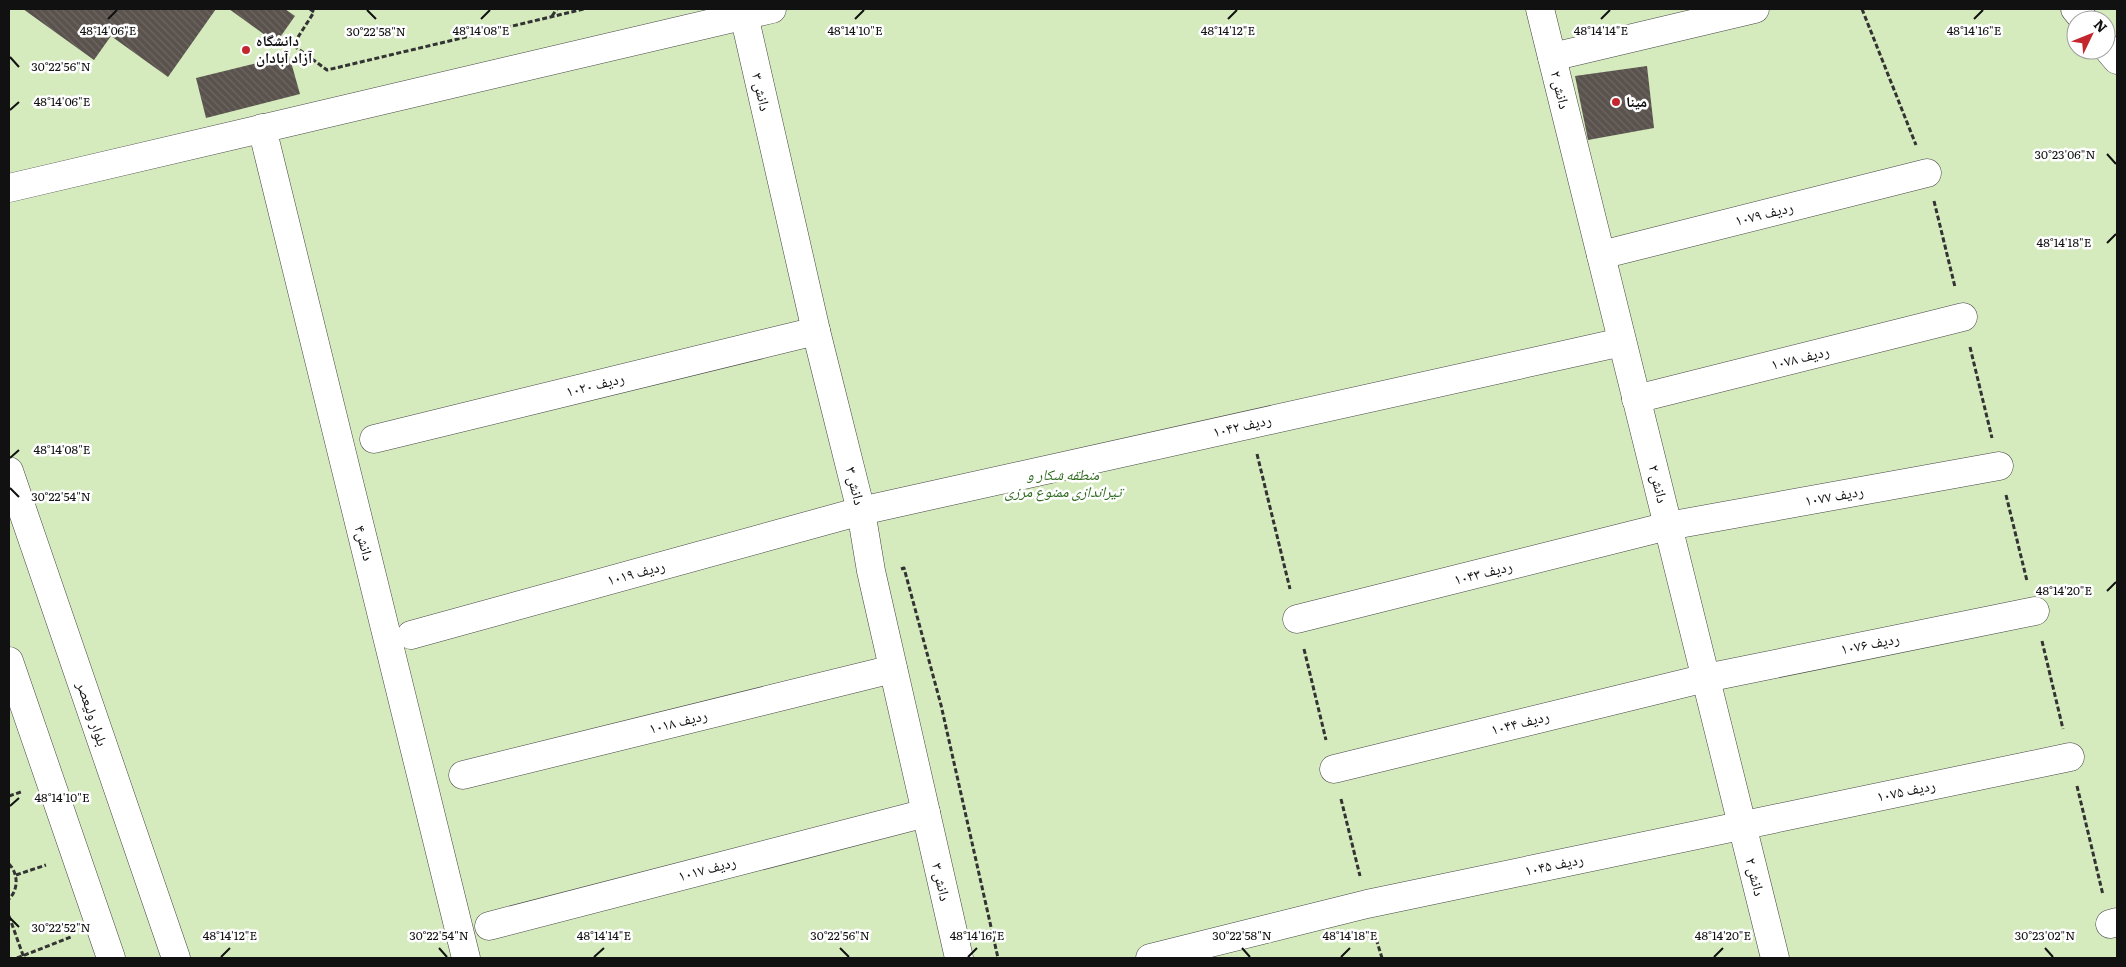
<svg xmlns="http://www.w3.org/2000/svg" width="2126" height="967" font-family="Literata,'Noto Naskh Arabic',serif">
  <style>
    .park { fill: #d5ebbd; fill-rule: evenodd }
    .building { fill: url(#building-back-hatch) }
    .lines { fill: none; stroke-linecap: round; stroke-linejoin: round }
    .minor-casing { stroke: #444; stroke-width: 29 }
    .path { stroke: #333; stroke-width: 3; stroke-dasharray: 5 2.5; stroke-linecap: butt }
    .minor { stroke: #fff; stroke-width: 28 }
    .ticks { fill: none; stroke: #111; stroke-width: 2 }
    .poi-dot { fill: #c4262e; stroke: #fff; stroke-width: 2 }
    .labels { text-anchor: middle; stroke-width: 5; stroke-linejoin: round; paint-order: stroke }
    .poi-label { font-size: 15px; font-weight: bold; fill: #111; stroke: #fff; text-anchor: start }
    .street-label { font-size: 15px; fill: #111; stroke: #fff }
    .park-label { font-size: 15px; font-style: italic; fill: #2f6b1f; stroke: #fff }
    .ticks-label { font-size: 12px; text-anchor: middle; fill: #111; stroke: #fff; stroke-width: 5; stroke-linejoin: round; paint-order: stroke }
  </style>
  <defs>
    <pattern id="building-back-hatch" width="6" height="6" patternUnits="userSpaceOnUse" patternTransform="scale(1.25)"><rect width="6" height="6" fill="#5a524d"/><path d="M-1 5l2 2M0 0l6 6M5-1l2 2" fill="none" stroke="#6d6662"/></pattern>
  </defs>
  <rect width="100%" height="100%" fill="#fffdf5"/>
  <path class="park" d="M9,9H2117V958H9ZM2076,20H2106V50H2076Z"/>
  <g class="building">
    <polygon points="23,9 216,9 168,77 111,36 94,60"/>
    <polygon points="229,9 285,9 295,16 276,43"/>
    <polygon points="289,55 300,94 206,118 196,78"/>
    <polygon points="1647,66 1654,128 1588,140 1575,76"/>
  </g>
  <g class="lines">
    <g class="minor-casing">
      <g id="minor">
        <polyline points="1540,9 1775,958"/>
        <polyline points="2075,9 2084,20"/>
        <polyline points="744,15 816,331 861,511 871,571 959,958"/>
        <polyline points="2106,47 2117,60"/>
        <polyline points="1552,57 1755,9"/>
        <polyline points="262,128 466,958"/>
        <polyline points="9,188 772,9"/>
        <polyline points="1601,255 1927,173"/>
        <polyline points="1636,399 1963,317"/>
        <polyline points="374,439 816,331"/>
        <polyline points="9,471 176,958"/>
        <polyline points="1297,619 1668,526 1999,466"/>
        <polyline points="411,635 861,511 1622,342"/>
        <polyline points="9,661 111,958"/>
        <polyline points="1334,769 1706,678 2035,611"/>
        <polyline points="463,775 893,669"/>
        <polyline points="2110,924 2117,922"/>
        <polyline points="489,926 926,813"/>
        <polyline points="1150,958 1367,904 2070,757"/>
      </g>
    </g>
    <g class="path">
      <polyline points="310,9 314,12 293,45 327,70 584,9"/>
      <polyline points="1862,9 1916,145"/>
      <polyline points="552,16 557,9"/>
      <polyline points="1934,201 1955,287"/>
      <polyline points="1970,347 1992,438"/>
      <polyline points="1257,454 1290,589"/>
      <polyline points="2006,495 2027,581"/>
      <polyline points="901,569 904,568 941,705 998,958"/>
      <polyline points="2042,641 2063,729"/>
      <polyline points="1304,649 1326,740"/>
      <polyline points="2077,786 2103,895"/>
      <polyline points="9,796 21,792"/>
      <polyline points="1341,799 1360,876"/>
      <path d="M9,864C18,873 19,889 9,899"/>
      <polyline points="16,875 46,865"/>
      <polyline points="9,916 24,958"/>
      <polyline points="1374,932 1382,958"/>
      <polyline points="17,958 71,937"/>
    </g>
    <use href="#minor" class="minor"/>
  </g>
  <path class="ticks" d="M367,10L376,19M108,19L117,10M481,19L490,10M855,19L864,10M1228,19L1237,10M1601,19L1610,10M1974,19L1983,10M10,57L19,67M10,110L19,102M2107,154L2116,164M2107,243L2116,234M10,458L19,450M10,488L19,497M2107,591L2116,582M10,806L19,798M10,918L19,927M439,948L447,957M840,948L849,957M1242,948L1250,957M2045,948L2053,957M221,957L230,948M594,957L604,948M968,957L977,948M1341,957L1350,948M1714,957L1723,948"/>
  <g class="poi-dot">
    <circle cx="246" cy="50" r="5"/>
    <circle cx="1616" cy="102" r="5"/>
  </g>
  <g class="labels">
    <g class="poi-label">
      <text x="256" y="46">دانشگاه<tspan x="256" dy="17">آزاد آبادان</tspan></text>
      <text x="1626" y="107">مینا</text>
    </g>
    <g class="street-label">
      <text transform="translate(1560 90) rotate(76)" y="5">دانش ۲</text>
      <text transform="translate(761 92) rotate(77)" y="5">دانش ۳</text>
      <text transform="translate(1764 214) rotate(-14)" y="5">ردیف ۱۰۷۹</text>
      <text transform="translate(1800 358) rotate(-14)" y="5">ردیف ۱۰۷۸</text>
      <text transform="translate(595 385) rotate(-14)" y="5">ردیف ۱۰۲۰</text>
      <text transform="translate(1242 426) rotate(-13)" y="5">ردیف ۱۰۴۲</text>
      <text transform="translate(1658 484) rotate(76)" y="5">دانش ۲</text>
      <text transform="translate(855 486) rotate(76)" y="5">دانش ۳</text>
      <text transform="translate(1834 496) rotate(-10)" y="5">ردیف ۱۰۷۷</text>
      <text transform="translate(364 543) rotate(75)" y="5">دانش۴</text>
      <text transform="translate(636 573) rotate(-15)" y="5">ردیف ۱۰۱۹</text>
      <text transform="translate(1483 573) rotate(-14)" y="5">ردیف ۱۰۴۳</text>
      <text transform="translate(1870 644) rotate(-11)" y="5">ردیف ۱۰۷۶</text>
      <text transform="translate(92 714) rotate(71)" y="5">بلوار ولیعصر</text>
      <text transform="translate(678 722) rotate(-14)" y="5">ردیف ۱۰۱۸</text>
      <text transform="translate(1520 723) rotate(-14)" y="5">ردیف ۱۰۴۴</text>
      <text transform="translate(1906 791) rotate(-12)" y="5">ردیف ۱۰۷۵</text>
      <text transform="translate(1554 865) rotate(-12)" y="5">ردیف ۱۰۴۵</text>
      <text transform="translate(707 869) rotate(-15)" y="5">ردیف ۱۰۱۷</text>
      <text transform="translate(1755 877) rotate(76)" y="5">دانش ۲</text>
      <text transform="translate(941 882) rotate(77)" y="5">دانش ۳</text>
    </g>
    <g class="park-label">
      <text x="1063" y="480">منطقه شکار و<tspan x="1063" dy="17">تیراندازی ممنوع مرزی</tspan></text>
    </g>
  </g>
  <g class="ticks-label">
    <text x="108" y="35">48°14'06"E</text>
    <text x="481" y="35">48°14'08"E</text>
    <text x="855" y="35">48°14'10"E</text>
    <text x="1228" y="35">48°14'12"E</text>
    <text x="1601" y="35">48°14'14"E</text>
    <text x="1974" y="35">48°14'16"E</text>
    <text x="376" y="36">30°22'58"N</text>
    <text x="61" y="71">30°22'56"N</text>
    <text x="62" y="106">48°14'06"E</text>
    <text x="2065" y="159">30°23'06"N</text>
    <text x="2064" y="247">48°14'18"E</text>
    <text x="62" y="454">48°14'08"E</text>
    <text x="61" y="501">30°22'54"N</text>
    <text x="2064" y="595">48°14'20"E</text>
    <text x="62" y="802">48°14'10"E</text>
    <text x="61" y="932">30°22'52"N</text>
    <text x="439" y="940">30°22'54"N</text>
    <text x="840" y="940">30°22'56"N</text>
    <text x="1242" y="940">30°22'58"N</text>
    <text x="2045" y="940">30°23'02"N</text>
    <text x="230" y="940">48°14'12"E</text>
    <text x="604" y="940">48°14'14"E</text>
    <text x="977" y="940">48°14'16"E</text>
    <text x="1350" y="940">48°14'18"E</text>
    <text x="1723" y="940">48°14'20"E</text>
  </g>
  <rect width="2126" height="967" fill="none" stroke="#111111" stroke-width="20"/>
  <g transform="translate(2091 35) rotate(47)"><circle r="24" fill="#ffffff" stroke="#a0a0a0"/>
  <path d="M0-4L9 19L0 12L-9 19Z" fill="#c4262e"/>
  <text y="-8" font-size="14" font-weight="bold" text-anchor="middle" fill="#111111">N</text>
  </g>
</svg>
